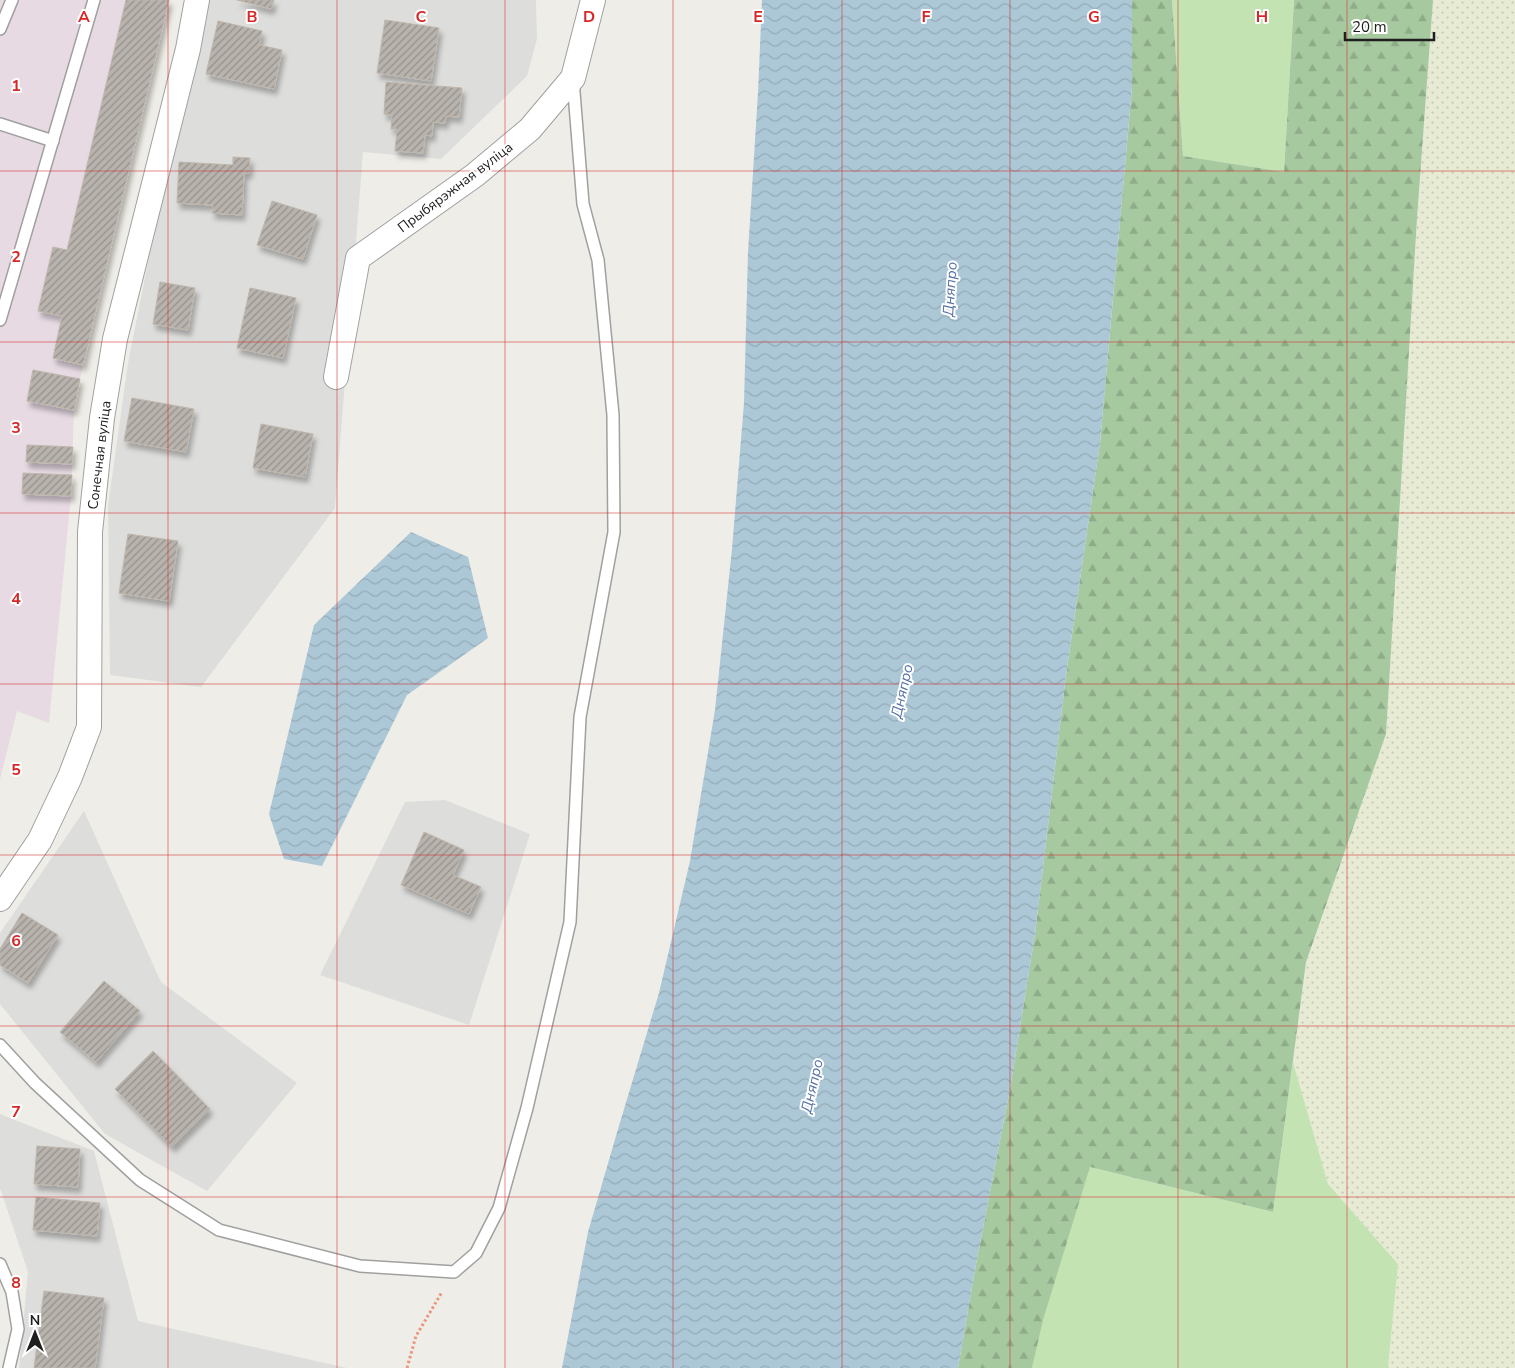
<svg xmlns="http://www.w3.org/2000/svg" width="1515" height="1368" font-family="'Nunito Sans',sans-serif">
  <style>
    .residential { fill: #dddddc }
    .industrial { fill: #e7dae3 }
    .farmland { fill: url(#farmland-dots) }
    .grass { fill: #c4e3b3 }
    .forest { fill: url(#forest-firs) }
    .water { fill: url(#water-waves) }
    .building { fill: url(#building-hatch); stroke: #bfb6ab; filter: url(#shadow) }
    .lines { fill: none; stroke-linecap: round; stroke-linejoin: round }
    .service-casing { stroke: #a0a0a0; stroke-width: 14 }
    .minor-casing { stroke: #a0a0a0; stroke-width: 26 }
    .path { stroke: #ea967d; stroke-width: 3; stroke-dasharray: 2.5 2.5; stroke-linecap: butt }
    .service { stroke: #fff; stroke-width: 11 }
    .minor { stroke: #fff; stroke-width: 24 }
    .grid { fill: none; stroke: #d62828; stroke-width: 1; stroke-opacity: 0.55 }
    .labels { text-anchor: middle; stroke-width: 4; stroke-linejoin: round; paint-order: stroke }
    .street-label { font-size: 14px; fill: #1f1f1f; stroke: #fff }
    .water-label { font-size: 15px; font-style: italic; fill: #5773a4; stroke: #fff }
    .grid-label { font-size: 16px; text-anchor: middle; font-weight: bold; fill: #d62828; stroke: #fff; stroke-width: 4; stroke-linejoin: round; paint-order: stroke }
  </style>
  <defs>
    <pattern id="farmland-dots" width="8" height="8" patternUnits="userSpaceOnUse" patternTransform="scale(1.25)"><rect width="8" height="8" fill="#e7ebd4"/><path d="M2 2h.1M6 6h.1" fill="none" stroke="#c6c9b6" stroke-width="1.8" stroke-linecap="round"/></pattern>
    <pattern id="forest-firs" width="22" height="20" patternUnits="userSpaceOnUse" patternTransform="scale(1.25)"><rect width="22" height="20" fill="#a7c9a0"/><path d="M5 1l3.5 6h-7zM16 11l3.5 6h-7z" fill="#8fac89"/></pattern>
    <pattern id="water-waves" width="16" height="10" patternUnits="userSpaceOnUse" patternTransform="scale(1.25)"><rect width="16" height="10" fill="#acc8d7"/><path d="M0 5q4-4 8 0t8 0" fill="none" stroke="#94abb8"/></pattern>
    <pattern id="building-hatch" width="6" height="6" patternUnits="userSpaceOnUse" patternTransform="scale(1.25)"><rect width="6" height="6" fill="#b8b3ad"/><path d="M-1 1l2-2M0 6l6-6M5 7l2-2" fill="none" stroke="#95918c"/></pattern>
    <filter id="shadow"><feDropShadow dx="3" dy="5.5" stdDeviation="2.5" flood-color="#0004"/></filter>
  </defs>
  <rect width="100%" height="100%" fill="#efede7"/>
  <g class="residential">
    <polygon points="205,0 536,0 537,39 527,76 441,159 363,152 335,508 201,687 110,675 108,506 128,363 177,117"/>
    <polygon points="445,800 530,834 469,1025 320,975 405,802"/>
    <polygon points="84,811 161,982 297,1083 207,1191 105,1134 0,1004 0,933"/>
    <polygon points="0,1114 94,1151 138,1321 347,1368 19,1368 28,1272 0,1188"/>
  </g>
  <polygon class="industrial" points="0,0 169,0 83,365 74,410 71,496 49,723 17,711 0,779"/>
  <polygon class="farmland" points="1433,0 1515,0 1515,1368 1388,1368 1398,1264 1328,1184 1293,1062 1306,962 1386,734 1417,218"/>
  <g class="grass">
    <polygon points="1172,0 1294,0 1284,172 1183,156"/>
    <polygon points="1293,1062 1328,1184 1398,1264 1388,1368 1032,1368 1042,1320 1090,1167 1273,1212"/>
  </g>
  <polygon class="forest" points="1132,0 1172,0 1183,156 1284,172 1294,0 1433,0 1417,218 1386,734 1306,962 1273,1212 1090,1167 1043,1320 1032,1368 958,1368 976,1264 1010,1089 1035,934 1066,675 1100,443 1132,88"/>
  <g class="water">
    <polygon points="762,0 1132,0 1132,88 1100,443 1066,675 1035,934 1010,1089 976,1264 958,1368 562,1368 588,1232 618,1129 659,993 690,861 715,710 732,549 744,403 748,252 758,93"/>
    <polygon points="411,532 468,557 488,638 407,695 322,866 284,859 269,814 314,625"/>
  </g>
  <g class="building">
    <polygon points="126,0 169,0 83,365 53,358 62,316 38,311 53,247 67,250"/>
    <polygon points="237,0 274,0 271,9"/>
    <polygon points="385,20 439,28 431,81 377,73"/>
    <polygon points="218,21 262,31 259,45 282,50 274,89 206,74"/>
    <polygon points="386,82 462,88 459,117 446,116 445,123 433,122 432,136 425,135 423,153 395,151 397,129 391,129 392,115 384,114"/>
    <polygon points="233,157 250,158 249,173 244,173 242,215 212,213 213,205 177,203 179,162 233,165"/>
    <polygon points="272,201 317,215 303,259 257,245"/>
    <polygon points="160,282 195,288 188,330 153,324"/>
    <polygon points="250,288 296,298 283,358 237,348"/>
    <polygon points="33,370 80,379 74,410 27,401"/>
    <polygon points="132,398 194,409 186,452 124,441"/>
    <polygon points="261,424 313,434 305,477 253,468"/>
    <polygon points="27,445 73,447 72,464 26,462"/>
    <polygon points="23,473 72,475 71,496 22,494"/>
    <polygon points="128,534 178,541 169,601 119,593"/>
    <polygon points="424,832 464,850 453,875 481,887 469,914 401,885"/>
    <polygon points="22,913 58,935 28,983 0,965 0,949"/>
    <polygon points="104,981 140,1011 96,1062 60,1032"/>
    <polygon points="153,1051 210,1109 172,1147 115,1089"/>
    <polygon points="37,1146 80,1149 78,1187 34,1184"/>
    <polygon points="36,1197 100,1203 97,1236 33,1230"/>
    <polygon points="44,1291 104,1298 95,1368 34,1368"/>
  </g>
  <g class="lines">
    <g class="service-casing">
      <g id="service">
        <polyline points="0,29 12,0"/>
        <polyline points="0,124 53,141"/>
        <polyline points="0,320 94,0"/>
        <polyline points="0,1045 35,1083 140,1180 219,1230 360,1266 454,1272 476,1253 499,1208 527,1108 570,922 580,717 614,532 613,415 598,260 583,204 573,80"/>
        <polyline points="0,1264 12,1292 18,1329 9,1368"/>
      </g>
    </g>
    <g class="minor-casing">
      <g id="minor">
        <polyline points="336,377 358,258 475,175 530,129 573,78 593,0"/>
        <polyline points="0,899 40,840 70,777 89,727 90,532 102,418 115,339 188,49 197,0"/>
      </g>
    </g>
    <polyline class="path" points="407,1368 416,1336 442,1292"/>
    <use href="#service" class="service"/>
    <use href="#minor" class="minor"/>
  </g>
  <path class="grid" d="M168,0V1368M337,0V1368M505,0V1368M673,0V1368M842,0V1368M1010,0V1368M1178,0V1368M1347,0V1368M0,171H1515M0,342H1515M0,513H1515M0,684H1515M0,855H1515M0,1026H1515M0,1197H1515"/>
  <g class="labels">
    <g class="street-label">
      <text transform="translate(455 187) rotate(-37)" y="5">Прыбярэжная вуліца</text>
      <text transform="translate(99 455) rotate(-83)" y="5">Сонечная вуліца</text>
    </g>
    <g class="water-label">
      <text transform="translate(950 289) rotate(-86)" y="5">Дняпро</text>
      <text transform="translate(902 691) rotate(-77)" y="5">Дняпро</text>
      <text transform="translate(812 1086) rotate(-77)" y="5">Дняпро</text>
    </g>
  </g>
  <g class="grid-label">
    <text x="84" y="22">A</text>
    <text x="252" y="22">B</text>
    <text x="421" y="22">C</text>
    <text x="589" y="22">D</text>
    <text x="758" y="22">E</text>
    <text x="926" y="22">F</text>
    <text x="1094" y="22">G</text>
    <text x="1262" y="22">H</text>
    <text x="16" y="91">1</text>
    <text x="16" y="262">2</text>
    <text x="16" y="433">3</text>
    <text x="16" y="604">4</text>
    <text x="16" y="775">5</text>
    <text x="16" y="946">6</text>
    <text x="16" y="1117">7</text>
    <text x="16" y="1288">8</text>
  </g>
  <g transform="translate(35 1333)" stroke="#ffffff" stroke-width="4" paint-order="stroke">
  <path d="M0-4L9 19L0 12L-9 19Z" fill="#1f1f1f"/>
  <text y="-8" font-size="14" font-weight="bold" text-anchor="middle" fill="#1f1f1f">N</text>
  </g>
  <path d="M1345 32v8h89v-8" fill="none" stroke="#1f1f1f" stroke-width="2.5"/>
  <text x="1352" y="32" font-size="15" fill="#1f1f1f" stroke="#ffffff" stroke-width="4" paint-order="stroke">20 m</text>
</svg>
